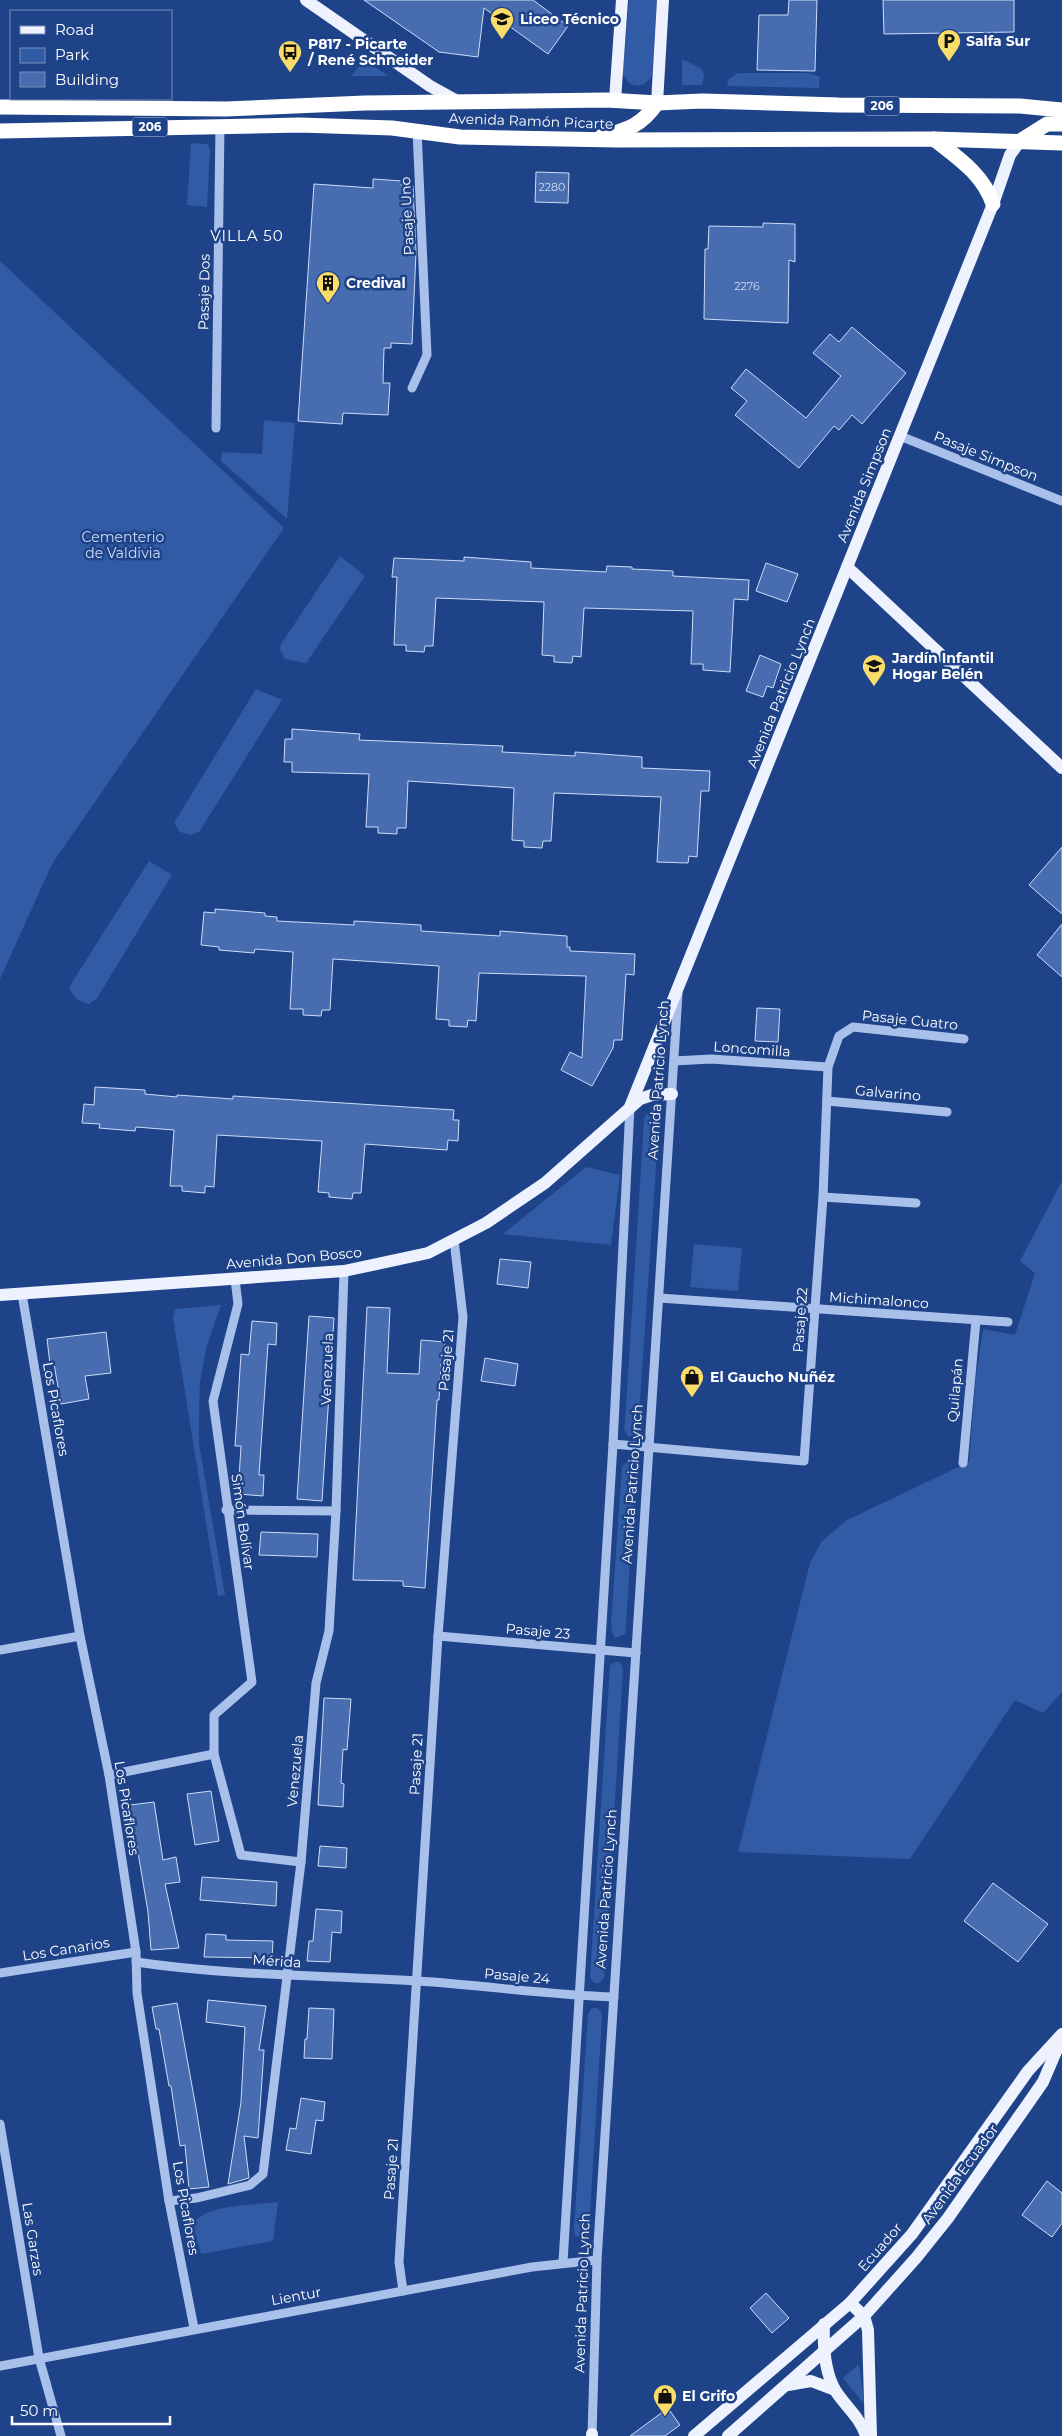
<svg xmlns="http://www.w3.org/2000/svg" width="1062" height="2436" font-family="Montserrat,sans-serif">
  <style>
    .green { fill: #325ba5 }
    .building { fill: #476cb0; stroke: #cdddf8 }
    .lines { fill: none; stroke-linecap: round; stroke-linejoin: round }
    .minor { stroke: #a9c0eb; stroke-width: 9 }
    .major { stroke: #edf2fe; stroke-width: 12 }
    .highway { stroke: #fff; stroke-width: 15 }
    .labels { text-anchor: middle; stroke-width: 5; stroke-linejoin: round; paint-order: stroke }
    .number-label { font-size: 11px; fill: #d1daeb }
    .shield { fill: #1f4388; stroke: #bcc7db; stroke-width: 1 }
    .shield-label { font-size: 12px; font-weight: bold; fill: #fff }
    .poi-label { font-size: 14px; font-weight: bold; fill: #fff; stroke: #1f4388; text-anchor: start }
    .street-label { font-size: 14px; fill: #fff; stroke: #1f4388 }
    .park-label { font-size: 14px; fill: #cdddf8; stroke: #1f4388 }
    .neighbourhood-label { font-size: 15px; letter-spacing: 1px; fill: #fff; stroke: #1f4388 }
  </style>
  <rect width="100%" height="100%" fill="#1f4388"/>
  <g class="green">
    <path d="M629,0H657L652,75C647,85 639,88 629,83L623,74Z"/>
    <polygon points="682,59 702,69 704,77 702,85 682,85"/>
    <polygon points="365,60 388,76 351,76"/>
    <polygon points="738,73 808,73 820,77 819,88 727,86 729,79"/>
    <polygon points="191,143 207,144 210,149 207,207 187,205"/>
    <polygon points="0,261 284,528 52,864 0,979"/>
    <polygon points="264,420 295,423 287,519 221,461 222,452 262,454"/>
    <polygon points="340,556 365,576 306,663 285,659 280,649 281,644"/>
    <polygon points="256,689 282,700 199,832 190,835 180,832 174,823"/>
    <path d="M149,861L172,875L97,998L89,1004C78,1001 73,997 69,987Z"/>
    <polygon points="650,1112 656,1116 659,1123 638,1429 634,1436 628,1436 624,1429 625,1422 644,1121 645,1116"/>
    <polygon points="586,1167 620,1175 611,1245 503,1234"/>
    <polygon points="1062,1181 1062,1692 1043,1713 1015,1700 910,1859 738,1852 810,1563 821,1542 847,1520 969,1462 976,1376 983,1329 1015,1335 1035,1273 1020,1261"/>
    <polygon points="694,1244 742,1248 738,1291 690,1287"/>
    <polygon points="221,1305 207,1345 200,1382 199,1412 199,1444 225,1595 218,1596 173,1318 175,1309"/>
    <polygon points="629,1460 633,1462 636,1469 626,1625 625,1634 615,1638 612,1632 611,1624 622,1467"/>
    <polygon points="616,1662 621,1663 623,1669 604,1978 599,1983 594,1983 590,1977 610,1665"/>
    <polygon points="592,2008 597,2008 601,2011 602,2017 589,2229 587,2234 581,2237 575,2236 574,2229 588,2014"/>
    <path d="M278,2202L273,2241L201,2254L193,2224C204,2204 257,2205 278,2202Z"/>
    <polygon points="859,2364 864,2404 843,2378"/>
  </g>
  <g class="building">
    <polygon points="364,0 533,0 568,26 548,54 484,8 478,57 439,52"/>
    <polygon points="789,0 817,0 815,71 757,70 759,15 788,15"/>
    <polygon points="883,0 1014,0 1014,32 884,34"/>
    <polygon points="536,172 569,173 568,203 535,202"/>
    <polygon points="373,179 402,181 401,185 413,186 416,252 412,344 391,343 391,348 384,348 383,383 390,383 388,415 343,413 342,424 298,421 314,184 373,188"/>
    <polygon points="763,223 795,224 795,262 789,260 788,323 704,319 705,249 708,249 709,226 763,227"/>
    <polygon points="852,327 906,373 862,424 852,415 839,430 834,426 799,468 735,415 747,401 731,388 746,369 806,418 841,376 813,353 830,334 839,342"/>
    <polygon points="464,557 531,562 531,568 606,572 607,566 632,567 632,569 673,571 673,576 749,580 748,600 734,599 730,672 703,670 703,664 691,664 693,611 584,608 581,657 573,656 572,663 554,662 554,656 542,655 544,602 436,598 433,646 425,646 424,652 406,651 406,645 394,645 397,577 392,577 394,558 464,561"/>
    <polygon points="766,563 798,574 787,602 756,591"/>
    <polygon points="760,655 781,664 773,688 767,686 763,697 746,691"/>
    <polygon points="292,729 360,734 359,740 503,746 502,752 575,756 575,752 642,757 642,768 710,771 709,791 701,791 697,857 689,856 688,863 657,862 661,797 554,793 551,841 543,841 542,848 524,847 524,841 512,840 514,788 408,781 406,828 397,828 397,834 378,833 378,827 366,827 369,774 292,772 292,762 284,762 285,739 292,739"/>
    <polygon points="1062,847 1062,914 1029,885"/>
    <polygon points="215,909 265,913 265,916 277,917 277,921 354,925 354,921 421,925 421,931 500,936 500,931 567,936 567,947 570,947 570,951 635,954 634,975 626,974 622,1040 614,1040 613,1048 592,1086 561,1070 570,1052 582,1058 586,976 479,973 476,1021 468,1020 467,1027 449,1026 449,1020 436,1019 439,966 333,959 330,1010 322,1010 321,1016 303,1015 303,1009 290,1009 293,952 255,949 254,953 219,950 219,947 201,945 204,912 215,913"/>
    <polygon points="1062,924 1062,977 1037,955"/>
    <polygon points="757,1008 780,1009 778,1042 755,1041"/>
    <polygon points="95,1087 145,1090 145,1094 177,1097 177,1095 233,1099 233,1096 454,1110 453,1120 459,1120 458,1141 448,1140 447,1150 365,1144 361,1193 353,1193 352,1199 329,1197 329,1193 318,1192 322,1141 217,1135 214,1187 205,1186 205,1193 182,1191 182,1186 170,1186 174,1130 136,1127 135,1131 99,1128 100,1124 82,1123 84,1104 94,1105"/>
    <polygon points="500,1259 531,1262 528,1288 497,1284"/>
    <polygon points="367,1307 390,1308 387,1373 419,1374 421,1340 445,1342 443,1364 441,1364 439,1400 437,1400 425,1588 403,1586 403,1581 353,1580"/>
    <polygon points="309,1316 334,1318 322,1501 297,1499"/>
    <polygon points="252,1321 277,1323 276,1345 268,1344 259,1475 264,1475 263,1496 238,1494 241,1446 235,1446 241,1354 249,1355"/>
    <polygon points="106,1332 111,1373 85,1376 89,1399 61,1404 54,1364 50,1364 47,1339"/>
    <polygon points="485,1358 518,1364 515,1386 481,1381"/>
    <polygon points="261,1532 318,1534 317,1557 259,1555"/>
    <polygon points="324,1698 351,1699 347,1750 343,1749 341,1783 344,1784 343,1807 318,1805"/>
    <polygon points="211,1791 219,1841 195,1845 187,1794"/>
    <polygon points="154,1802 163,1860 176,1857 180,1882 165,1884 179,1948 151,1950 148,1912 130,1805"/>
    <polygon points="320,1846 347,1848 346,1868 318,1866"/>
    <polygon points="202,1877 277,1882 276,1906 200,1900"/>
    <polygon points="993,1883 1048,1924 1018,1962 964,1921"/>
    <polygon points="316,1909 342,1911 341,1933 332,1932 330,1962 307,1961 309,1941 313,1941"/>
    <polygon points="206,1934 226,1935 226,1940 273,1941 272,1958 204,1957"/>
    <polygon points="208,2000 266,2006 259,2050 264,2050 258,2138 244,2136 249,2178 228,2184 241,2102 245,2027 206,2022"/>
    <polygon points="177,2003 196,2108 209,2187 189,2189 185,2145 180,2146 171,2086 169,2086 159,2029 156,2029 152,2007"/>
    <polygon points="309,2008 334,2009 332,2059 304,2058 305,2039 307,2039"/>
    <polygon points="301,2098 325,2102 323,2121 316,2120 311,2154 286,2150 290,2128 296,2129"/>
    <polygon points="1047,2181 1062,2193 1062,2223 1052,2237 1022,2215"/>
    <polygon points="766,2293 789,2318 772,2333 750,2308"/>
    <polygon points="668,2408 680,2425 665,2436 630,2436"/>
  </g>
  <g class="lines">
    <g class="minor">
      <polyline points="412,388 427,355 417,130"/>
      <polyline points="216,428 220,125"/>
      <polyline points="900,436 1062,501"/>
      <polyline points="674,1061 711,1059 828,1067"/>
      <polyline points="827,1101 947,1112"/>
      <polyline points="823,1197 916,1203"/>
      <polyline points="235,1279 238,1304 213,1401 252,1682 214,1715 214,1754 241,1855 301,1862"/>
      <polyline points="22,1294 80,1636 109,1775 136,1952 137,1993 169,2201 194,2328"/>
      <polyline points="659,1298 1008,1322"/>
      <polyline points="613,1444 804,1461 823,1197 828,1067 839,1036 853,1027 964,1039"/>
      <polyline points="963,1463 976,1320"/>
      <polyline points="226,1510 336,1511"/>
      <polyline points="438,1636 636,1653"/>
      <polyline points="0,1650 80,1636"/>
      <polyline points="109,1775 214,1754"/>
      <path d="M136,1962C230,1976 323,1975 417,1981C483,1985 548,1995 614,1997"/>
      <polyline points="0,1973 136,1952"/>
      <polyline points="0,2124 39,2358 61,2436"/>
      <polyline points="169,2201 196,2198 250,2185 263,2174 301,1862 316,1683 329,1631 336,1511 344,1271"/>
      <polyline points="563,2262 613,1444 630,1107"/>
      <polyline points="403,2291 399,2262 438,1636 463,1317 454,1240"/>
      <polyline points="0,2366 532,2267 597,2260"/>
      <polyline points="592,2436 597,2260 678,994"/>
    </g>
    <g class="major">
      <polyline points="306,0 430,86 459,102"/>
      <polyline points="615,100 622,0"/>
      <polyline points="657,103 663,0"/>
      <polyline points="847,567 1062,768"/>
      <polyline points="630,1107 993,204 1010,155 1020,141"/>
      <polyline points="0,1295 344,1271 428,1253 486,1223 545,1183 640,1099 652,1095 672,1094"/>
      <polyline points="850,2303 864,2316 868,2330 871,2436"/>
      <path d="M824,2324C823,2346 824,2370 835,2390C845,2406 860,2417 866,2436"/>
      <polyline points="788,2385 811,2381 835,2390"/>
      <polyline points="592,2434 592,2436"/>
      <polyline points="694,2436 850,2303 912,2234 1028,2071 1062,2034"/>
      <polyline points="728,2436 864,2316 916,2258 948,2218 1043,2082 1060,2042"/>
    </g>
    <g class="highway">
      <polyline points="0,107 226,109 365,103 607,100 657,103 702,101 839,105 1020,106 1062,110"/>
      <polyline points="0,131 300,125 392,128 460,137 617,140 934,139 1062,143"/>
      <path d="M602,136C628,130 642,125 657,103"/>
      <path d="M934,139C958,158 983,174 993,204"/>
      <polyline points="1020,141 1047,124 1062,124"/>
    </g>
  </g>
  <defs>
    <g id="school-pin" transform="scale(1.25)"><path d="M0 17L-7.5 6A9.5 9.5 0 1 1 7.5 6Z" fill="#f9dd68" stroke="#1f4388"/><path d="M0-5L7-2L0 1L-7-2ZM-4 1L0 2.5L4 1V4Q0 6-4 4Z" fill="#111"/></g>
    <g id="parking-pin" transform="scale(1.25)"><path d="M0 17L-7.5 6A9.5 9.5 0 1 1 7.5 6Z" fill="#f9dd68" stroke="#1f4388"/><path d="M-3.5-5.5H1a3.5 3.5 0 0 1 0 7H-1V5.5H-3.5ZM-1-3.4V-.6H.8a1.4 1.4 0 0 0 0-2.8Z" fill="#111"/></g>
    <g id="bus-pin" transform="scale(1.25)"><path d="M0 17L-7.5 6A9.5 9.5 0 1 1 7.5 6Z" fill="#f9dd68" stroke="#1f4388"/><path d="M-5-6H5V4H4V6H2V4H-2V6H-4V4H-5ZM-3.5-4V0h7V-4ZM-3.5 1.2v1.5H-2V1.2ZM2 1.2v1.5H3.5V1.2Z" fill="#111"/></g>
    <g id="building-pin" transform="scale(1.25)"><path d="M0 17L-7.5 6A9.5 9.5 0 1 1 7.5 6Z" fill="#f9dd68" stroke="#1f4388"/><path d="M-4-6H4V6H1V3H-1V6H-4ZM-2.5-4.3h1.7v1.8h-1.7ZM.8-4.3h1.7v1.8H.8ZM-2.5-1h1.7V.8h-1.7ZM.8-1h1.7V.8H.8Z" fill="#111"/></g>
    <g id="shop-pin" transform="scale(1.25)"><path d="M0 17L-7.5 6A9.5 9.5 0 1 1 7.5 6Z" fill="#f9dd68" stroke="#1f4388"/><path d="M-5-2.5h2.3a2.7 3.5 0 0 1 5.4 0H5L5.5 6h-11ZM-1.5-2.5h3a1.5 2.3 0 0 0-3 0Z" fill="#111"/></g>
  </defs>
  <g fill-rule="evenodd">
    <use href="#school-pin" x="502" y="19"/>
    <use href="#parking-pin" x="949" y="41"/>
    <use href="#bus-pin" x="290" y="52"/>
    <use href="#building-pin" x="328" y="283"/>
    <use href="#school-pin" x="874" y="666"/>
    <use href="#shop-pin" x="692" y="1377"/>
    <use href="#shop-pin" x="665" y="2396"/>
  </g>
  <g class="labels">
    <g class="number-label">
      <text x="552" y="191">2280</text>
      <text x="747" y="290">2276</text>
    </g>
    <g class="shield">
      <rect x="864.5" y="96.5" width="35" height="19" rx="4"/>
      <rect x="132.5" y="117.5" width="35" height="19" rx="4"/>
    </g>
    <g class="shield-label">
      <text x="882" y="110">206</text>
      <text x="150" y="131">206</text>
    </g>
    <g class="poi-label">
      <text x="520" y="24">Liceo Técnico</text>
      <text x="966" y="46">Salfa Sur</text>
      <text x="308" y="49">P817 - Picarte<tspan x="308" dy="16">/ René Schneider</tspan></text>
      <text x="346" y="288">Credival</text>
      <text x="892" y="663">Jardín Infantil<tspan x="892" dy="16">Hogar Belén</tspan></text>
      <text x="710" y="1382">El Gaucho Nuñéz</text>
      <text x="682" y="2401">El Grifo</text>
    </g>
    <g class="street-label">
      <text transform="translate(531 121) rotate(2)" y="5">Avenida Ramón Picarte</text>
      <text transform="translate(407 216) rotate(-93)" y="5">Pasaje Uno</text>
      <text transform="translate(204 292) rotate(-89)" y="5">Pasaje Dos</text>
      <text transform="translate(986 456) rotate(22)" y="5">Pasaje Simpson</text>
      <text transform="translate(864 485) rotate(-68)" y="5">Avenida Simpson</text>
      <text transform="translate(781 693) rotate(-68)" y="5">Avenida Patricio Lynch</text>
      <text transform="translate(910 1020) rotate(6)" y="5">Pasaje Cuatro</text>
      <text transform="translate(752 1049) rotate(4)" y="5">Loncomilla</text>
      <text transform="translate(658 1080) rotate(-86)" y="5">Avenida Patricio Lynch</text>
      <text transform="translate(888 1093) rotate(5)" y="5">Galvarino</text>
      <text transform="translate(294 1258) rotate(-5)" y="5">Avenida Don Bosco</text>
      <text transform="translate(879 1300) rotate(4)" y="5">Michimalonco</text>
      <text transform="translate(800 1320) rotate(-86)" y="5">Pasaje 22</text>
      <text transform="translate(446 1360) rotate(-85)" y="5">Pasaje 21</text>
      <text transform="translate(327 1369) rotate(-88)" y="5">Venezuela</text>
      <text transform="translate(955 1390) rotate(-85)" y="5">Quilapán</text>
      <text transform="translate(56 1409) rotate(80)" y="5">Los Picaflores</text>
      <text transform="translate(632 1484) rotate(-86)" y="5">Avenida Patricio Lynch</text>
      <text transform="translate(243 1522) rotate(82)" y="5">Simón Bolívar</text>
      <text transform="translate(538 1631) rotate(5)" y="5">Pasaje 23</text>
      <text transform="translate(416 1764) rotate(-87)" y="5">Pasaje 21</text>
      <text transform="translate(295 1771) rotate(-85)" y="5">Venezuela</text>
      <text transform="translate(127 1808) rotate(81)" y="5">Los Picaflores</text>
      <text transform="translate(606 1889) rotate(-86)" y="5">Avenida Patricio Lynch</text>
      <text transform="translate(66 1949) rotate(-9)" y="5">Los Canarios</text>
      <text transform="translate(277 1961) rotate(4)" y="5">Mérida</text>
      <text transform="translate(517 1976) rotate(5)" y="5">Pasaje 24</text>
      <text transform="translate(391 2169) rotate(-86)" y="5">Pasaje 21</text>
      <text transform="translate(960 2174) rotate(-54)" y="5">Avenida Ecuador</text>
      <text transform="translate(186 2208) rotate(80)" y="5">Los Picaflores</text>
      <text transform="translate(33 2239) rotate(81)" y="5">Las Garzas</text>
      <text transform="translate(880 2247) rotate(-49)" y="5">Ecuador</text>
      <text transform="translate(582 2293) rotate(-88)" y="5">Avenida Patricio Lynch</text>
      <text transform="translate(296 2296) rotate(-10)" y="5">Lientur</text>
    </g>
    <g class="park-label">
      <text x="123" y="542">Cementerio<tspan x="123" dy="16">de Valdivia</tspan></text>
    </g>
    <g class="neighbourhood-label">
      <text x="247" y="241">VILLA 50</text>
    </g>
  </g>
  <rect x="10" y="10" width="162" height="90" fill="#1f4388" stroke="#798eb8"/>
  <rect x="20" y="26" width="25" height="8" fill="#edf2fe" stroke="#798eb8"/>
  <text x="55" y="35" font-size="15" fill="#ffffff">Road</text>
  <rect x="20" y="48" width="25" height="15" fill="#325ba5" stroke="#798eb8"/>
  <text x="55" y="60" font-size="15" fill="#ffffff">Park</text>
  <rect x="20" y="72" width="25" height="15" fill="#476cb0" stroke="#798eb8"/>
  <text x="55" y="85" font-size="15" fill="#ffffff">Building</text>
  <path d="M12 2416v8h158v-8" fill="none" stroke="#ffffff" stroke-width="2.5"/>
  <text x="20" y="2416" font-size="15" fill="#ffffff" stroke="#1f4388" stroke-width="4" paint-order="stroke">50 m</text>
</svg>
